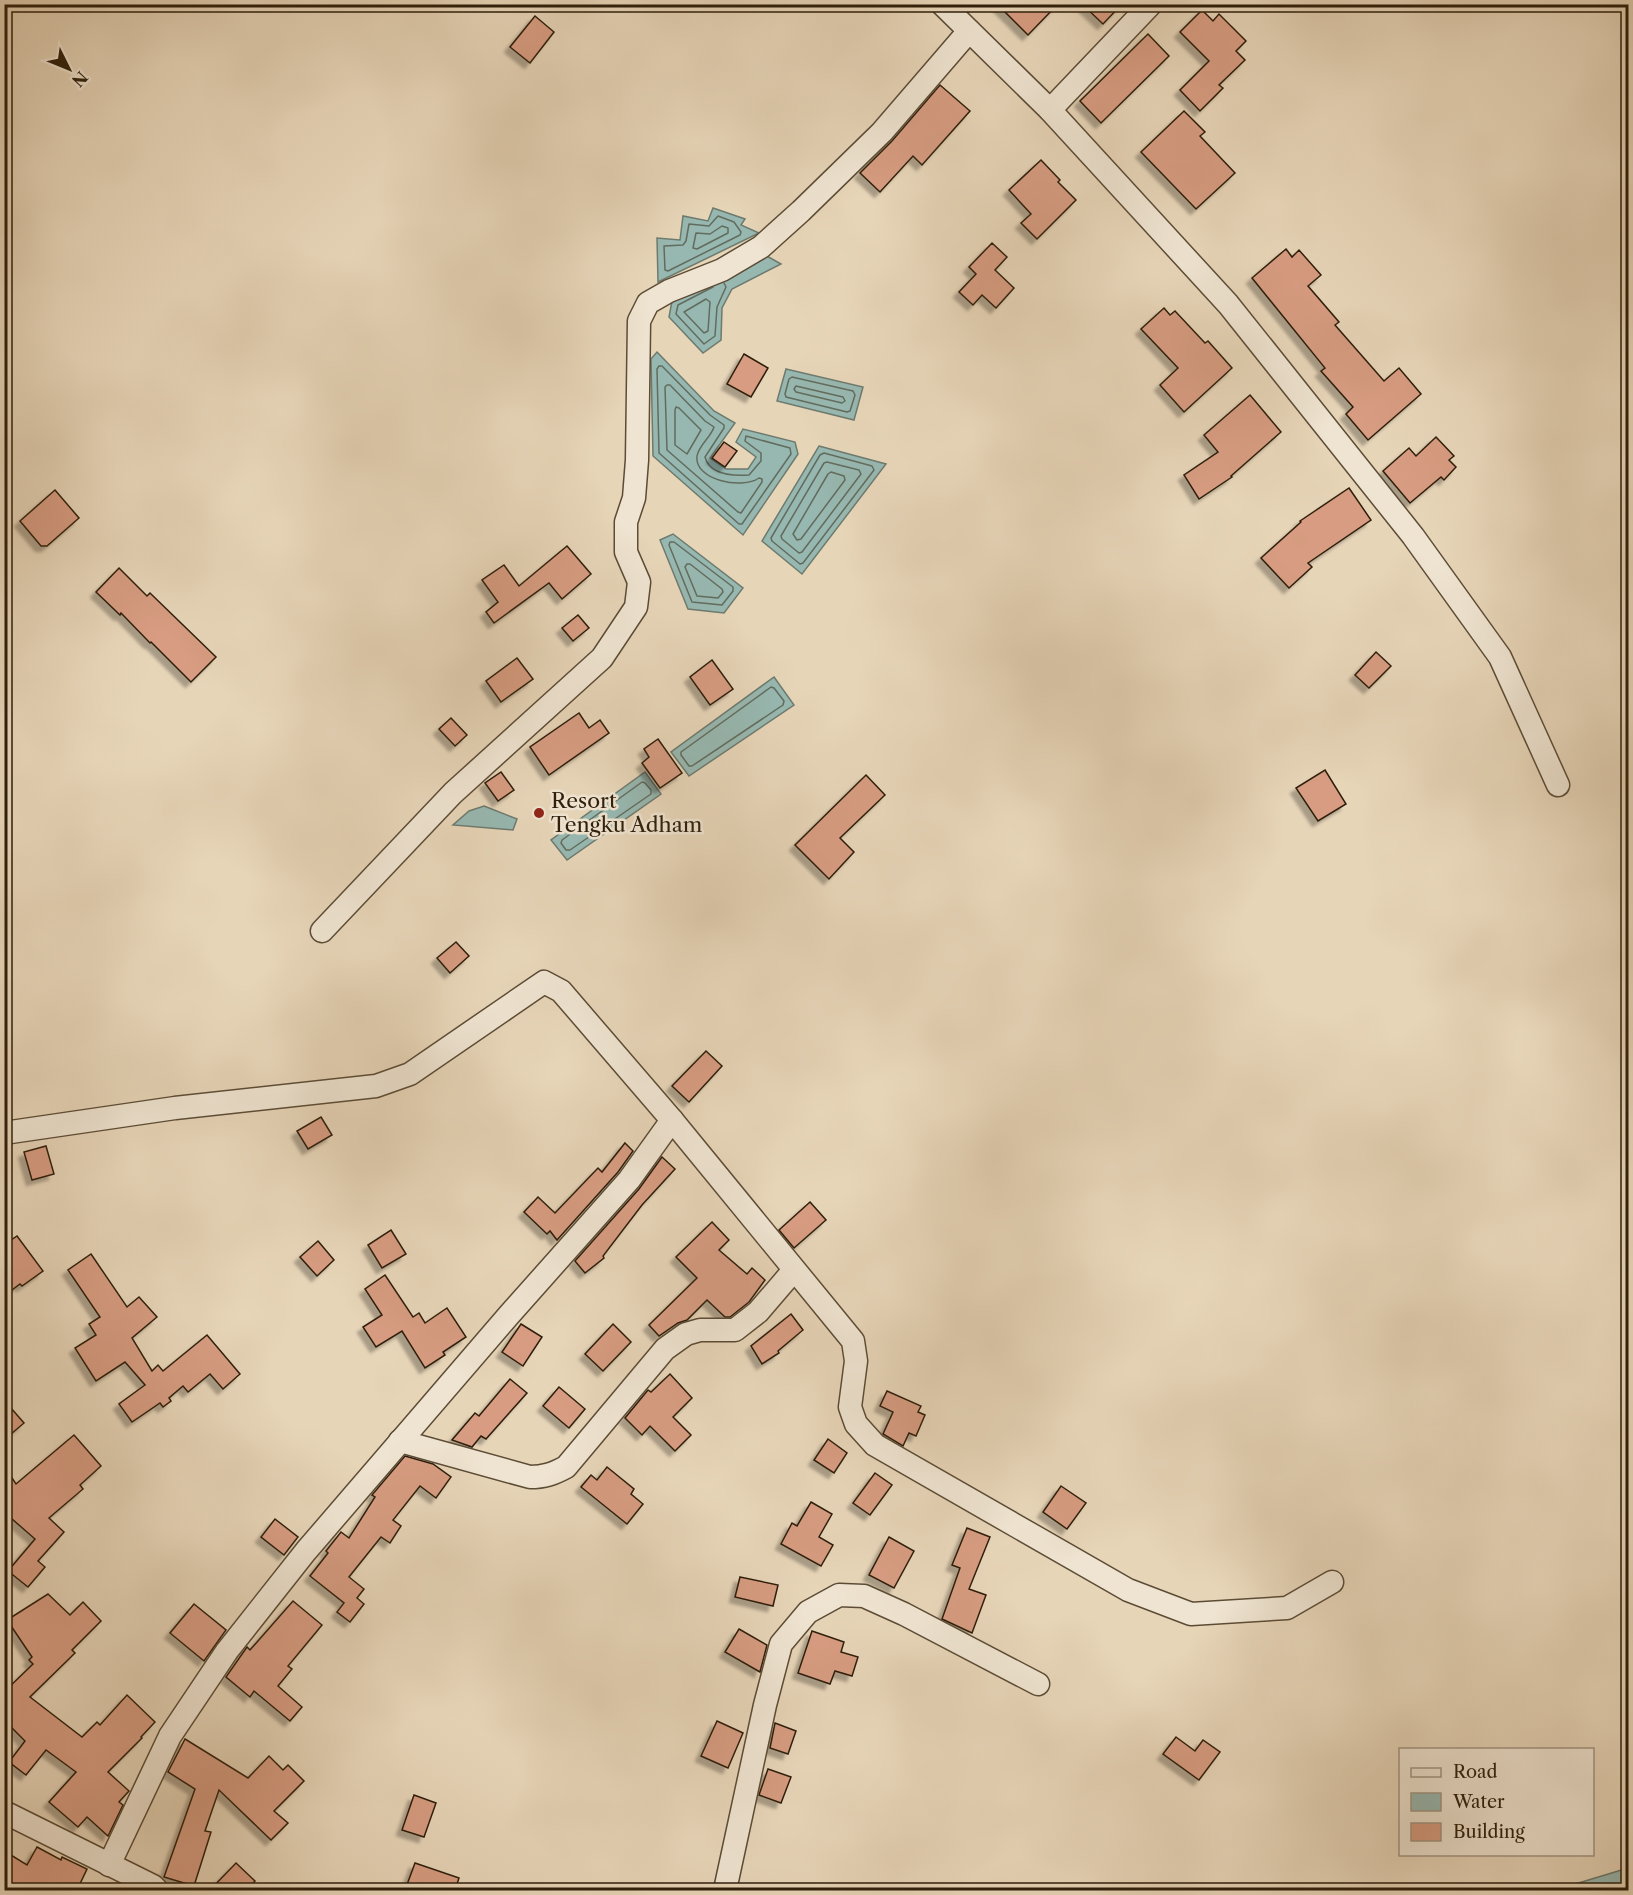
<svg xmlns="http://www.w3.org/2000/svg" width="1633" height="1895" font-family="'Libre Caslon Text',serif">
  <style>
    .water { fill: #97b8b1; stroke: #6d7b6f; stroke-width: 1.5 }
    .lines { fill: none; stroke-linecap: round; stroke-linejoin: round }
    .shore { stroke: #626c5e; stroke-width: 1.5 }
    .building { fill: #d79c81; stroke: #2e1f0b; stroke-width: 1.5; filter: url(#shadow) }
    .minor-casing { stroke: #5c4c36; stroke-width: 25 }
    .minor { stroke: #efe4d1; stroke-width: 22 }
    .poi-dot { fill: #8f2418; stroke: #efe4d1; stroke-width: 2 }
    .labels { text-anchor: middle; stroke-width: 5; stroke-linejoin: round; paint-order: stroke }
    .poi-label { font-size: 21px; fill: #2e1f0b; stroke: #efe4d1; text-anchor: start }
  </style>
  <defs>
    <filter id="shadow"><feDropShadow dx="-5.5" dy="5.5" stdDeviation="1.5" flood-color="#0004"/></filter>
  </defs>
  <rect width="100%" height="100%" fill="#e7d5b8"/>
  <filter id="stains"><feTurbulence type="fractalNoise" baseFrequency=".00333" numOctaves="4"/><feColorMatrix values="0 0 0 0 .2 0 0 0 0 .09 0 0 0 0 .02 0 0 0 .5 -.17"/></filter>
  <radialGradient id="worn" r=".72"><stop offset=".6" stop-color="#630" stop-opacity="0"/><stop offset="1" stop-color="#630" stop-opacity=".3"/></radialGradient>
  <g class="water">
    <polygon points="713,208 745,219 741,225 759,233 658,282 657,238 680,240 683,216 708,221"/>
    <polygon points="765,255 781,264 732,289 722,308 721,340 703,353 669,317 672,301"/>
    <polygon points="657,352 714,411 735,423 710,458 726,469 748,469 756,457 736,442 743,429 795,442 798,454 743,535 653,456 651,359"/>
    <polygon points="786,369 863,387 854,420 777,401"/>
    <polygon points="819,446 886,464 802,574 762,541"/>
    <polygon points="673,534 743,588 724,613 688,609 660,540"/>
    <polygon points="774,677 794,705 689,776 671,752"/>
    <polygon points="645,772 661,794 567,860 551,840"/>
    <polygon points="484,806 517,819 513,830 453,825 469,811"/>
    <polygon points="1628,1868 1628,1890 1567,1890 1572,1885"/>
  </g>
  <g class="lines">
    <g class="shore">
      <polygon points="718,216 734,222 741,232 740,235 668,271 665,270 664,246 683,245 686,241 689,224 709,226"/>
      <polygon points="722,226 728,228 728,233 697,249 693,248 696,233 710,234"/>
      <polyline points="713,287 678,305 676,314 704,344 715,336 717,307 726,287 724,283"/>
      <polygon points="706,299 710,302 708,331 704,333 684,312"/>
      <path d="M659,366H662L710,415L724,425V428L705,457C710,476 734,476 749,475L761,461V453L745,441L746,436L790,448L791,454L742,524H739L659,453L657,369Z"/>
      <polygon points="792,377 853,391 855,395 850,411 847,412 786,397 785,394 789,379"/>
      <path d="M667,385H670L705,421L714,427C711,437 699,445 697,456C694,480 742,490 759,478L762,479V482L741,513L738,512L667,450L665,387Z"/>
      <polygon points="796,386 843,397 845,401 842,403 796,392 794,389"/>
      <polygon points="676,407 679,408 701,430 687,454 675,445 675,410"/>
      <polygon points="824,453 872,466 874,470 803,563 800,564 772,541 771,538 820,455"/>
      <polygon points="827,462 859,470 861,474 802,552 799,553 782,539 781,536 824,463"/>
      <polygon points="831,472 844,476 845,480 801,539 797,540 793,534 828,474"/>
      <polygon points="670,542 674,542 733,587 733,591 722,605 692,602 669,545"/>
      <polygon points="687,564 690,564 722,589 723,592 718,598 697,596 685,567"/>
      <polygon points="771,687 774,688 784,701 783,705 692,766 689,766 681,755 681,752"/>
      <polygon points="642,782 645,783 651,790 651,794 570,850 566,850 561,843 562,840"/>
    </g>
  </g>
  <g class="building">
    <polygon points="997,4 1058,4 1028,35"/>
    <polygon points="1082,4 1122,4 1103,24"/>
    <polygon points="1202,10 1213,21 1219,14 1246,41 1236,51 1245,60 1219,85 1223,88 1200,111 1180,90 1209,61 1180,32"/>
    <polygon points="535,16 554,32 530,63 510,47"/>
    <polygon points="1148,34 1169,56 1101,123 1080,101"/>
    <polygon points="940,85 970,111 922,165 913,156 880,192 860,173 892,141"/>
    <polygon points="1184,111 1205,132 1200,136 1235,173 1196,209 1141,152"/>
    <polygon points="1041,160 1060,180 1058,182 1076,200 1037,239 1021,223 1031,214 1009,190"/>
    <polygon points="992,243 1007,257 995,270 1014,288 996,308 982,295 973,305 959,292 976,274 969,267"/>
    <polygon points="1286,249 1292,257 1299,250 1321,275 1308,286 1339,322 1335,325 1384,381 1399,368 1421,394 1368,440 1346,414 1353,407 1321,371 1325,368 1252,278"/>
    <polygon points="1164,308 1170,315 1175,311 1205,343 1208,341 1232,368 1184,412 1160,385 1178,368 1141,329"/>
    <polygon points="744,354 768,368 751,397 727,384"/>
    <polygon points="1250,395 1281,432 1231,476 1232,477 1199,499 1184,475 1218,452 1204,435"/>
    <polygon points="1436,437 1454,456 1449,460 1456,467 1444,480 1441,477 1410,503 1383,471 1409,448 1416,456"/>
    <polygon points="724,442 737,451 725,467 712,458"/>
    <polygon points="1349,488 1371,520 1308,563 1312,567 1289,588 1261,558 1301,522 1300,521"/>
    <polygon points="55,490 79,518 47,546 41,546 20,521"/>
    <polygon points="567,546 591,574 562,599 549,583 494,623 486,612 498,602 482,580 504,565 519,586"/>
    <polygon points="119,568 147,596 150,593 216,657 191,682 151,642 150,643 121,613 120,615 96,592"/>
    <polygon points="578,615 589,628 573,641 562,628"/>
    <polygon points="1376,652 1391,666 1369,688 1355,675"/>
    <polygon points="517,658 533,679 501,702 486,681"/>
    <polygon points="712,660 733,689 710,705 690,677"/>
    <polygon points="579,713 589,728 600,720 609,733 549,775 530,747"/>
    <polygon points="451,718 467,735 455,746 439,729"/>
    <polygon points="658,739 682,773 660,788 642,763 649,757 644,749"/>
    <polygon points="1325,770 1346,804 1318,821 1296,788"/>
    <polygon points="501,772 514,790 498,801 485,783"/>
    <polygon points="866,775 885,795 840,838 854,852 829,879 795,845"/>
    <polygon points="456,942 469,956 450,973 437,958"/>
    <polygon points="706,1051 722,1066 689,1102 672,1086"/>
    <polygon points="321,1117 332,1135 308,1149 297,1131"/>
    <polygon points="625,1143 633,1151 618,1172 557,1240 550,1231 547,1234 524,1212 538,1197 555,1213 598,1168 602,1172"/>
    <polygon points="46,1146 54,1174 32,1180 24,1152"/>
    <polygon points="662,1157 675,1169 642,1205 603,1256 604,1258 585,1273 575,1261 639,1189"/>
    <polygon points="810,1202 826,1220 794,1248 779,1230"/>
    <polygon points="712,1222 729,1240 719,1250 747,1274 752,1268 765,1280 749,1302 730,1317 725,1317 707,1300 687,1320 678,1323 659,1336 649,1325 697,1278 676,1257"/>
    <polygon points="391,1230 406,1254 382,1268 368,1245"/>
    <polygon points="17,1236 43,1271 22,1286 20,1284 4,1296 4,1245"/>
    <polygon points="318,1241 334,1260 317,1276 300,1257"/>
    <polygon points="91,1254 127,1307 139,1297 157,1317 132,1338 152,1371 158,1365 163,1371 207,1335 240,1374 223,1389 210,1374 188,1392 183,1386 169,1398 171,1401 163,1407 160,1403 132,1422 119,1404 145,1385 125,1362 96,1381 75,1348 96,1335 89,1324 100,1317 68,1270"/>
    <polygon points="385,1275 413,1317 419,1313 425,1323 447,1308 466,1337 443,1352 445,1355 425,1368 402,1331 376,1347 363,1327 382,1315 365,1289"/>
    <polygon points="791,1314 803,1330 778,1351 779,1353 762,1364 751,1346"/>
    <polygon points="521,1324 542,1337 523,1366 502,1352"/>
    <polygon points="613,1324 631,1342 603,1371 585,1354"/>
    <polygon points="670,1374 692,1398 673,1417 691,1435 675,1451 650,1426 642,1435 625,1418 648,1390 651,1392"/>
    <polygon points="510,1379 527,1393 486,1439 481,1436 472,1447 452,1440 475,1413 479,1416"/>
    <polygon points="559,1387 585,1409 569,1428 543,1406"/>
    <polygon points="887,1391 921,1406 918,1412 925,1415 916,1436 909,1433 903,1446 883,1434 893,1412 880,1406"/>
    <polygon points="4,1400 24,1423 4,1440"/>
    <polygon points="74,1435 101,1466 80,1485 83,1489 49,1518 64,1532 38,1561 45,1567 28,1587 8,1571 35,1539 4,1512 4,1466 16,1484"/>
    <polygon points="828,1439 847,1453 834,1473 814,1460"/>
    <polygon points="405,1456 433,1464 451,1477 436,1498 420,1486 393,1520 401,1526 390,1543 381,1537 349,1577 364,1589 357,1598 364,1604 350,1622 337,1612 344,1603 310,1576 328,1553 326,1551 341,1532 349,1538 375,1497 372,1495"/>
    <polygon points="607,1467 634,1489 631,1494 643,1504 627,1524 581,1487 591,1475 597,1480"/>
    <polygon points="875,1473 892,1485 870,1515 853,1503"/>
    <polygon points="1061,1486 1086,1503 1067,1529 1043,1512"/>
    <polygon points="811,1502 832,1514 819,1537 833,1545 821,1566 781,1544 792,1523 797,1526"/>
    <polygon points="275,1519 298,1537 284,1555 261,1537"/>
    <polygon points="967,1528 990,1537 969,1589 986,1595 972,1633 942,1619 960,1568 952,1565"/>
    <polygon points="889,1537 914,1551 894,1588 869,1575"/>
    <polygon points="740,1577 778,1585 773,1606 735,1597"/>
    <polygon points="48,1594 70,1615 83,1602 101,1621 72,1650 75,1653 30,1697 82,1737 97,1722 100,1725 127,1695 155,1722 141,1737 142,1738 108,1772 129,1791 119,1802 123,1805 108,1836 87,1817 78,1827 49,1802 76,1772 46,1750 26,1775 9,1762 25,1741 4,1720 4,1692 33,1664 29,1660 32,1657 7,1620"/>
    <polygon points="293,1601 322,1625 288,1666 292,1669 278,1686 302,1707 290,1721 254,1691 250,1697 226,1677 247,1647 250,1650"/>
    <polygon points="194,1604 226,1630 204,1661 170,1633"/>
    <polygon points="739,1629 767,1645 760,1672 725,1652"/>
    <polygon points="812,1631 844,1642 841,1652 858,1657 852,1676 835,1671 830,1684 798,1673"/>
    <polygon points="717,1721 743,1733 728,1768 701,1756"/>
    <polygon points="775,1723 796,1731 788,1754 770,1748"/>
    <polygon points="1176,1737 1195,1751 1203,1740 1220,1752 1199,1780 1163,1754"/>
    <polygon points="185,1739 248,1778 269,1756 283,1770 288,1765 304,1781 274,1811 288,1823 271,1840 219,1790 205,1831 211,1832 194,1886 164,1877 195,1789 168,1772"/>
    <polygon points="768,1769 791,1777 781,1803 759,1795"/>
    <polygon points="414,1795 436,1803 424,1837 402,1830"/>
    <polygon points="37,1847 61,1860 62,1857 87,1869 77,1890 4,1890 4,1866 11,1855 27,1865"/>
    <polygon points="236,1863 255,1881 246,1890 210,1890"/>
    <polygon points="415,1863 459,1878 455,1890 405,1890"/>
  </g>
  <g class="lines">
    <g class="minor-casing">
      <g id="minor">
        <polyline points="942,4 1050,110 1228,304 1413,536 1500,657 1558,785"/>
        <polyline points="1050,110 1151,4"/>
        <polyline points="322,931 453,793 602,658 636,607 639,582 626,552 626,522 634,498 637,460 639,321 648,303 669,291 722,270 761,247 801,211 882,132 969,31"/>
        <polyline points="4,1133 175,1108 376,1086 410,1074 544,982 561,991 672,1120 853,1341 856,1361 850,1407 856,1424 875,1445 1128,1590 1191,1614 1287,1608 1332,1582"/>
        <path d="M400,1441L530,1477C544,1477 553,1474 566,1467L665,1349L686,1334L700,1330H735L758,1312L794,1270"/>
        <polyline points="4,1812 153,1886 157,1890"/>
        <polyline points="109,1865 170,1736 227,1651 306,1551 509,1315 629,1180 672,1120"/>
        <polyline points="725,1890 765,1705 781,1644 808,1612 839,1595 864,1596 904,1614 1038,1684"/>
      </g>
    </g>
    <use href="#minor" class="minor"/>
  </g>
  <circle class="poi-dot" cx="539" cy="813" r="6"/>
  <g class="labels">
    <g class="poi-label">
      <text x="551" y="808">Resort<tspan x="551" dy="24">Tengku Adham</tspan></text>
    </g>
  </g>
  <rect width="1633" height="1895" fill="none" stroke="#e7d5b8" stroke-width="24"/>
  <rect x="6" y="6" width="1621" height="1883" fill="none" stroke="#2e1f0b" stroke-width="3"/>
  <rect x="12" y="12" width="1609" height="1871" fill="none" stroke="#2e1f0b" stroke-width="1.5"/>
  <rect x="1399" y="1748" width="195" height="108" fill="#efe4d1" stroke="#a29582" stroke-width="1.5"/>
  <rect x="1411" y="1768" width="30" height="9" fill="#efe4d1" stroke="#a29582" stroke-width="1.5"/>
  <text x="1453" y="1778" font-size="18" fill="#2e1f0b">Road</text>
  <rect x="1411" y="1793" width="30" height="18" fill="#97b8b1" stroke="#a29582" stroke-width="1.5"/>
  <text x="1453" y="1808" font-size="18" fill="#2e1f0b">Water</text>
  <rect x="1411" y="1823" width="30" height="18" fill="#d79c81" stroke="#a29582" stroke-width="1.5"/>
  <text x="1453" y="1838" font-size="18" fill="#2e1f0b">Building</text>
  <g transform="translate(69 69) rotate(133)" stroke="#efe4d1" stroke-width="4.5" paint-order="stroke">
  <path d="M0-4.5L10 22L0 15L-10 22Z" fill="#2e1f0b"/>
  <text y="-9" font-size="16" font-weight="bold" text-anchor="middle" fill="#2e1f0b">N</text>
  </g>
  <rect width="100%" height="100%" filter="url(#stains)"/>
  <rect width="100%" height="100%" fill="url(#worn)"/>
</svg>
